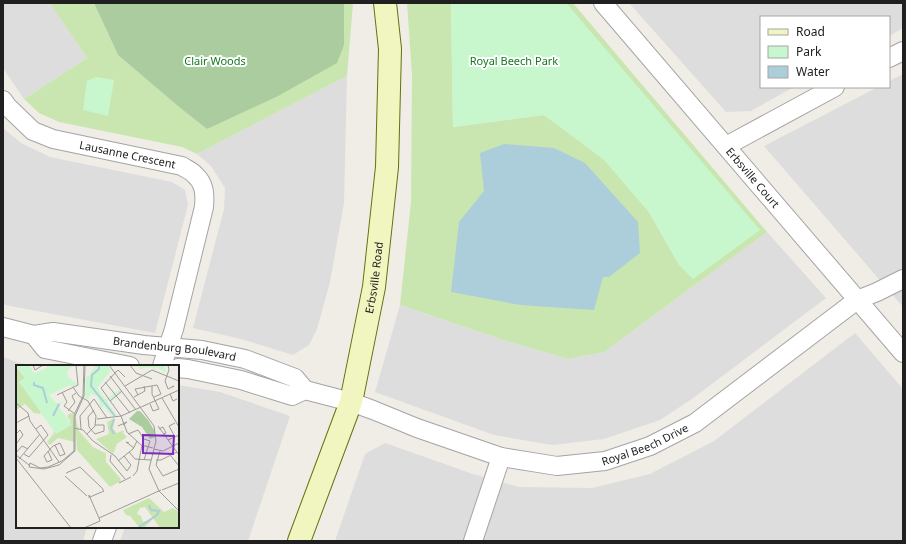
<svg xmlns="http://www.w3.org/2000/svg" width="906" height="544" font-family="'Noto Sans',sans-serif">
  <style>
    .residential { fill: #dedddd }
    .grass { fill: #c9e6b1 }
    .forest { fill: #abcc9f }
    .park { fill: #c8f6cd }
    .water { fill: #abceda }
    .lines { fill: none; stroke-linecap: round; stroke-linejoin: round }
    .street-casing { stroke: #a4a4a4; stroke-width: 20 }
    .secondary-casing { stroke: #63710d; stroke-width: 24 }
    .street { stroke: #fff; stroke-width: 18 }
    .secondary { stroke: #f1f5bf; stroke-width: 22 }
    .labels { text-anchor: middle; stroke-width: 4; stroke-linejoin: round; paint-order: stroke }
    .park-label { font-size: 11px; fill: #14781f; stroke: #fff }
    .street-label { font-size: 11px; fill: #202020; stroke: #fff }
    .inset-river { fill: none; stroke: #abceda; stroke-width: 2 }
    .inset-road { fill: none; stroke: #9d9b97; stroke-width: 1 }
    .view { fill: #7b2cbf; fill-opacity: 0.15; stroke: #7b2cbf; stroke-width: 2 }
    .inset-edge { fill: none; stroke: #202020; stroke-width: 2 }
  </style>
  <rect width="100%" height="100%" fill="#f0ede7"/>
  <g class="residential">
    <polygon points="3,3 50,3 87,58 24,99 3,68"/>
    <polygon points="629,3 903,3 903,28 889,36 889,17 761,17 761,87 794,87 751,111 726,112"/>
    <polygon points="903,74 903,307 764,146 878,87 889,87 889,81"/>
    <polygon points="347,76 344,203 330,282 317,329 309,345 293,355 241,339 193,328 224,209 225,188 211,166 197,154"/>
    <polygon points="3,128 21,143 50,157 172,182 185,190 188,205 155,333 10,306 3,304"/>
    <polygon points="767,232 826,298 692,399 660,420 604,439 552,445 494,435 375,392 400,305 503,340 568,359 604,352"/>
    <polygon points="855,333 903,389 903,541 335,541 365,454 385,443 473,474 519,487 592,488 650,474 714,441"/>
    <polygon points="3,357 19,363 35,366 17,366 17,527 87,527 83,541 3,541"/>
    <polygon points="178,385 220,392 290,416 248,541 120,541 125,527 178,527"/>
  </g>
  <g class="grass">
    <polygon points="50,3 94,3 118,55 179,107 207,129 344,45 344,3 353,3 347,76 197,154 182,147 59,122 39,113 24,99 87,58"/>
    <polygon points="407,3 451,3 453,127 544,115 604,159 649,212 679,265 759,230 566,3 573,3 767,232 604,352 568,359 503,340 400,305 411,202 412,75"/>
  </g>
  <polygon class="forest" points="94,3 344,3 344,45 337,63 278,96 207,129 179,107 118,55"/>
  <g class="park">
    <polygon points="451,3 566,3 760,230 693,279 679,265 649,212 604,160 544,115 453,127"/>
    <polygon points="96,77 114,80 108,116 83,110 87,81"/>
  </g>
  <polygon class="water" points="504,144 554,148 585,163 638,222 640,253 609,277 603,277 594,310 520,305 451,292 459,222 484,191 480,153"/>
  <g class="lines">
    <g class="street-casing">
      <g id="street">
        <path id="s1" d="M603,3L903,353"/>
        <polyline points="889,58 903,51"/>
        <path id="s2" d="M3,100L7,106L33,131L53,139L182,166C186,169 192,171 195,175C205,184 205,195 204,207L174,329L162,366"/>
        <polyline points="726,146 835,87"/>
        <path id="s3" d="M3,327L34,335L53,332L144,345L202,350L245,359L295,378L305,390L351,402L373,410L417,428L501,457L557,466L605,461L650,446L695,423L857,300L877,292L903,279"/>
        <polyline points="34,335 45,349 130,366"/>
        <polyline points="178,368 188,369 241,380 292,396 305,390"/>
        <polyline points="102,541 107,527"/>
        <polyline points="473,541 501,457"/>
      </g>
    </g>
    <g class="secondary-casing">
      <g id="secondary">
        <path id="s4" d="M299,541L351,402L374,287L387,167L390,49L385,3"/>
      </g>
    </g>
    <use href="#street" class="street"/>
    <use href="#secondary" class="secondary"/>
  </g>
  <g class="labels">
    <g class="park-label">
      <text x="215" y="65">Clair Woods</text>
      <text x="514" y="65">Royal Beech Park</text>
    </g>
    <g class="street-label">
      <text dy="4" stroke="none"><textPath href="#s2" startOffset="141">Lausanne Crescent</textPath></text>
      <text dy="4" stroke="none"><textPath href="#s1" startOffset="230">Erbsville Court</textPath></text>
      <text dy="4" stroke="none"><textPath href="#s4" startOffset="275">Erbsville Road</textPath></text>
      <text dy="4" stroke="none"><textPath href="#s3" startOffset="174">Brandenburg Boulevard</textPath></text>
      <text dy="4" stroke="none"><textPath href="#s3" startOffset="670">Royal Beech Drive</textPath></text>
    </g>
  </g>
  <g transform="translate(16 365)">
    <rect width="163" height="163" fill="#f0ede7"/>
    <path d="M0,2L9,13L3,17L26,46L24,49L18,48L9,39L0,45ZM54,48L57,49L59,77L42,73L34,80L31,77L38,68L37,66L40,67L55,57L51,51ZM59,51L63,66L77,82L89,88L90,86V97L104,113L105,116L94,122L61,85ZM99,53L97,64L101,68L108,65L107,68L111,72L101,79L97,89L80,74L93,69L91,57ZM133,133L148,147L157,143L163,147V163H144L129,142L124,143L121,149L125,151L127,157L136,155L128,163H124L114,151L110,150L107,145Z" fill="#c9e6b1"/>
    <path d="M121,46H124L132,55L138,65L139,72L134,74L126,62L113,54Z" fill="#abcc9f"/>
    <path d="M0,0H13L18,9L32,2L31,0H55L56,2L51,6L52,12L61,19L56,22L54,20L33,30L40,38L46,37L43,42L56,60L40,69L3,17L9,13ZM80,0H91L95,5L81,23L90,35L104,24L105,26L91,37L101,52H97L88,41L85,43L82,32L76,29L71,34L69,33L70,12L73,11ZM120,0H148L151,8L140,2V5L134,2L124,4Z" fill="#c8f6cd"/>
    <path class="inset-river" d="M83,0V4L76,10L75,21L99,51M18,17V20L27,23L31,38M37,51L43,39M98,69L95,63L98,54M123,162L141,150L143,146L135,145L133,140"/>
    <path class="inset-road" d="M17,0L19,5L27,0M68,0L67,31L58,50V86L46,96L32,102L24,103L14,98L13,102L28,104L43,100L59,86V51L68,31L69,0M93,0L138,61L140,76L133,104L143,126M114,0L120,8L136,14M152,0L153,5L149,16L152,24L158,21L156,22M94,11L120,45M109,12L102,5L85,23L105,51L111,67L125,80L137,83M89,17L114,48M109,21L136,5L163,16M57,22L63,31L72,36L80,51L79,61L71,69M46,27L51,37L48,41L59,49M154,29L157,36L161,34M41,30L62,20L60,0M122,30L119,24L141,20L145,29L138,32M118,32L129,26L128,21M146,33L163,62M94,36L106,26M0,38L12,48L14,56L43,97M134,39L137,46L143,44L136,29V21M78,45L72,52L73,62L79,69L88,66V60H79M52,46L59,37L56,31L60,28M81,54L105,51L163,25M0,58L13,51M102,61L111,57L107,60M142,61L163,90M58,63L67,65L77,76L99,91L111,106L115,100L108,91M65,64L64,51L78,34L91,53M143,64L147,62L150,68L147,69M0,69L4,65L7,70L0,79M112,69L122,65L128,74L134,76L128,95M159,72L153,61L159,58M152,75L163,70M113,78L110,77L118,83M138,84L147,86L163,78M32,86L36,95L31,97L28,91L37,81L44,78L49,89L44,91L39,80M144,86L140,100L147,111L163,104M113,87L119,94L135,95M0,88L6,81L12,84M8,89L13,92L32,70L25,60L20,64M0,90L13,100M95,90L94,96L109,114M155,91L163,101M0,93L55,163M3,94L24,69M140,95H145L161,87M102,96L117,84L121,76M50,108L64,102L86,123L88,126L74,132M49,111L71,131M117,111L121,106L126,80M103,118L115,112M146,125L163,118M143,126L163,146M73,133V130L83,153M84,156L83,153L145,125M68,163L84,156"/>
    <path class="view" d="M127,70L158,71L157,89L127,88Z"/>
    <rect width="163" height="163" class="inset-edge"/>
  </g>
  <rect width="906" height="544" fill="none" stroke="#202020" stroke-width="8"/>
  <rect x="760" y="16" width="130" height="72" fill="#ffffff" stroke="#a6a6a6"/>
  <rect x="768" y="29" width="20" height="6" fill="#f1f5bf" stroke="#a6a6a6"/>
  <text x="796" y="36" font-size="12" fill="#202020">Road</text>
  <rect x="768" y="46" width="20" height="12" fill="#c8f6cd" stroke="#a6a6a6"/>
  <text x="796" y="56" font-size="12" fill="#202020">Park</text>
  <rect x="768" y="66" width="20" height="12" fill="#abceda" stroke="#a6a6a6"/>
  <text x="796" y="76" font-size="12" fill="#202020">Water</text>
</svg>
